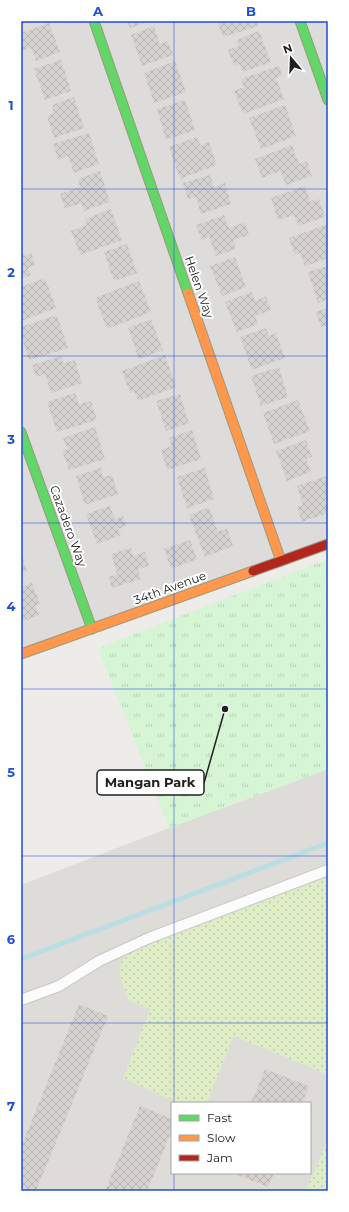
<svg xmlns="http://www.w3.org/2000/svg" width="349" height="1212" font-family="Montserrat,sans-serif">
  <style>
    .residential { fill: #dddcda }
    .airport { fill: #dedcd8; fill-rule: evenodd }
    .grass { fill: url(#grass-dots) }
    .park { fill: url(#park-tufts) }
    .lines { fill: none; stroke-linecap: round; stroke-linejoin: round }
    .stream { stroke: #bbdee3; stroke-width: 5 }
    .building { fill: url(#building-cross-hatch) }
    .lane-casing { stroke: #c7c6c5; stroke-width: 12 }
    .fast-casing { stroke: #99997f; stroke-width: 11 }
    .slow-casing { stroke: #99997f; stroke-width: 11 }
    .jam-casing { stroke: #99997f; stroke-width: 11 }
    .lane { stroke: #fcfcfc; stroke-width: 10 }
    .fast { stroke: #63d668; stroke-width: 9 }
    .slow { stroke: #ff974d; stroke-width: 9 }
    .jam { stroke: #b3261e; stroke-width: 9 }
    .grid { fill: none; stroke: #1d4ed8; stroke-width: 1; stroke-opacity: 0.55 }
    .labels { text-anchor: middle; stroke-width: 4; stroke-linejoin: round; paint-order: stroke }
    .street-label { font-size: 12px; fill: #202020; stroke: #fff }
    .leader { fill: none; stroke: #202020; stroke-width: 1.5 }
    .callout-dot { fill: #202020; stroke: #fff; stroke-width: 1.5 }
    .callout { fill: #fff; stroke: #202020; stroke-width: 1.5 }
    .callout-label { font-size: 13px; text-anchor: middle; font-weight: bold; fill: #202020 }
    .neatline { fill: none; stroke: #1d4ed8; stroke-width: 1.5 }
    .grid-label { font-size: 13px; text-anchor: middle; font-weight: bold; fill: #1d4ed8 }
  </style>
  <defs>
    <pattern id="grass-dots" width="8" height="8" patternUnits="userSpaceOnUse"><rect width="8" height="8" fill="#deedc6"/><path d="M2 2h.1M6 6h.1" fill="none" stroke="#becbaa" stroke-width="1.8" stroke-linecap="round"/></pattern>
    <pattern id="park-tufts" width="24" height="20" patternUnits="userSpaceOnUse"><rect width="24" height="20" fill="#d6f5d4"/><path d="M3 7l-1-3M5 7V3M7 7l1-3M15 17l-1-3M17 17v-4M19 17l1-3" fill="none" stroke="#b7d2b6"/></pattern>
    <pattern id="building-cross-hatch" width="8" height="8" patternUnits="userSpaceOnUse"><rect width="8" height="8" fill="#d5d2d0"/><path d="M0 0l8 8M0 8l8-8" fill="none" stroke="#b7b4b2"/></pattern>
  </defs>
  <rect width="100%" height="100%" fill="#eeece9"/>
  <polygon class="residential" points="21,21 328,21 328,544 21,655"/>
  <path class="airport" d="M328,769V1191H21V885L169,828ZM172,1103H310V1173H172Z"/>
  <g class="grass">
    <path d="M328,877V1075L234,1036L207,1103H180L123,1079L150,1009L128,1000C123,985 112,965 129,953C135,949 145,946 152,943Z"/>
    <polygon points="328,1139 328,1191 306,1191"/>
  </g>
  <polygon class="park" points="328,559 328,769 169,828 98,648"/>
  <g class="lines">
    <polyline class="stream" points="21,959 328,843"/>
  </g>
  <g class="building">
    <polygon points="21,21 30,21 21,24"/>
    <polygon points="127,21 150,21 130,28"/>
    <polygon points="217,21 256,21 258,26 223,37"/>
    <polygon points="49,23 60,52 36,61 31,48 21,51 21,33"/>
    <polygon points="154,26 160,44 168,41 173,55 142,66 131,35"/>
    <polygon points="259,31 271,62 243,72 240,64 234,66 228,50 239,46 237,40"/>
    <polygon points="61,60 71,91 45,100 34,69"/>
    <polygon points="175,61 186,92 154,103 144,73"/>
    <polygon points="279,66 282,76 276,78 284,99 243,114 234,91 244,87 241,79"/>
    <polygon points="74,97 84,128 54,138 47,116 54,113 52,105"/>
    <polygon points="185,100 195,130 166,140 157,109"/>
    <polygon points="285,105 296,136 261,149 249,118"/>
    <polygon points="89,133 99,164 74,173 68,156 58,160 53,144"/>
    <polygon points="197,137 200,145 209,142 217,165 180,179 169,147"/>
    <polygon points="292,145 299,164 307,161 312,176 286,185 280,171 262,178 255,159"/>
    <polygon points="100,171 110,202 84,211 81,203 65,209 60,194 80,187 78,179"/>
    <polygon points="210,175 214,187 225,183 231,204 201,214 196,197 188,199 183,183"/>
    <polygon points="305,186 310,201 319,199 325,217 298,226 294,215 278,220 271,198"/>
    <polygon points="111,209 122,240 80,255 71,231 87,225 85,219"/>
    <polygon points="224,215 229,228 245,222 249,235 233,240 236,249 216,256 209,237 202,240 196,225"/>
    <polygon points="328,224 328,258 305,266 300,253 295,255 289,238"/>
    <polygon points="127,244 137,273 114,281 104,252"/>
    <polygon points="21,247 24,256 31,253 35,265 28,268 31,275 21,279"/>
    <polygon points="235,257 246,287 222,296 210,266"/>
    <polygon points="328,266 328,299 318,303 308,272"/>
    <polygon points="45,278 56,308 21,321 21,287"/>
    <polygon points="139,281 151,312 107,329 95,298"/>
    <polygon points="252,292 255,301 266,296 271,310 255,316 258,324 237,332 225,302"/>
    <polygon points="328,308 328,325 321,327 316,312"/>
    <polygon points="57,315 68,348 29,360 21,335 21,327"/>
    <polygon points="151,319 163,350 139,359 128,328"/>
    <polygon points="266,328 269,336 276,333 285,358 252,370 240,337"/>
    <polygon points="165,355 176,387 138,401 135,392 130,393 122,371"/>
    <polygon points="61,356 64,363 75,360 82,383 51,393 45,374 36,377 32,365"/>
    <polygon points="279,367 288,397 261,406 251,376"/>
    <polygon points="75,393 79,404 91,401 97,420 57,432 47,402"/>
    <polygon points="180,394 189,423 166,431 156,401"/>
    <polygon points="298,400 310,431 274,444 263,413"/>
    <polygon points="95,427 105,459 69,470 62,451 67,449 63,438"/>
    <polygon points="192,430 201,459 167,470 161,450 172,446 169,438"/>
    <polygon points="306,440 312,457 306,459 311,472 287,481 276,451"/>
    <polygon points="101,468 103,477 112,475 118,494 85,505 76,476"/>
    <polygon points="205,468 214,499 187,508 177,477"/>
    <polygon points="327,476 328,499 325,500 328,513 302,522 297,507 303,505 297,486"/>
    <polygon points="110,506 115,519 123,516 126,526 118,529 121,535 97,544 86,514"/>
    <polygon points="209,507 218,532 227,528 233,546 205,557 189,515"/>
    <polygon points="190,540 197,559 171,569 164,549"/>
    <polygon points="131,548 133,556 145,552 149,566 138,569 141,579 112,588 109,577 117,574 111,554"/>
    <polygon points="21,553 27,571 21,573"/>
    <polygon points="32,583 40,604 35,606 39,615 21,622 21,587"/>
    <polygon points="79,1004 108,1016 36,1191 21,1191 21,1147"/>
    <polygon points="265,1069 309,1086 302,1103 251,1103"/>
    <polygon points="140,1106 172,1119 172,1130 147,1191 105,1191"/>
    <polygon points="232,1173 274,1173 268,1187"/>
  </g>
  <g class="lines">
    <g class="lane-casing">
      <polyline id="lane" points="21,1000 59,986 99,961 149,938 328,870"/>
    </g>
    <g class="fast-casing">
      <g id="fast">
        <polyline points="94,21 188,293"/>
        <polyline points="300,21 328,100"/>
        <polyline points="21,432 92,629"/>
      </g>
    </g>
    <g class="slow-casing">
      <g id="slow">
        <polyline points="188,293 281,561"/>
        <polyline points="21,654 253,571"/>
      </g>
    </g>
    <g class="jam-casing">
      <polyline id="jam" points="253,571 328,544"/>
    </g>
    <use href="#lane" class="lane"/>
    <use href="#fast" class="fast"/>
    <use href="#slow" class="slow"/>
    <use href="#jam" class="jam"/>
  </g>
  <path class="grid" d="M174,21V1103M21,189H328M21,356H328M21,523H328M21,689H328M21,856H328M21,1023H328M174,1173V1191"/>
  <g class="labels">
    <g class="street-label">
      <text transform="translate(199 287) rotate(71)" y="4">Helen Way</text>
      <text transform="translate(68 526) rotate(70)" y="4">Cazadero Way</text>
      <text transform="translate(170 588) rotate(-20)" y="4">34th Avenue</text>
    </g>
  </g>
  <path class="leader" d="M225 709L204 783"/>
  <circle class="callout-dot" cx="225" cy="709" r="4"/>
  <rect class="callout" x="97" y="770" width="107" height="25" rx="4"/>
  <g class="callout-label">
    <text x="150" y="787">Mangan Park</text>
  </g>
  <rect width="349" height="1212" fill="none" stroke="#ffffff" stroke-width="44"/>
  <rect x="171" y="1102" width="140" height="72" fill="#ffffff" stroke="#a6a6a6"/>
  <rect x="179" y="1115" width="20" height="6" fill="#63d668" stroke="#a6a6a6"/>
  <text x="207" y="1122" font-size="12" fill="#202020">Fast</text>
  <rect x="179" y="1135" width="20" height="6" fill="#ff974d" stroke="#a6a6a6"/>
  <text x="207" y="1142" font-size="12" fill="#202020">Slow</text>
  <rect x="179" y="1155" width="20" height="6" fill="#b3261e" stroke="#a6a6a6"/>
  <text x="207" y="1162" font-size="12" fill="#202020">Jam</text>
  <g transform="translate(291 58) rotate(341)" stroke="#ffffff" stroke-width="3" paint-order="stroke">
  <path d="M0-3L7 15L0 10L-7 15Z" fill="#202020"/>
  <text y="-6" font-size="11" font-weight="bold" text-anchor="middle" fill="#202020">N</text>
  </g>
  <rect x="22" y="22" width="305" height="1168" class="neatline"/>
  <g class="grid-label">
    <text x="98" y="16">A</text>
    <text x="251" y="16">B</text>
    <text x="11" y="110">1</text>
    <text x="11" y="277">2</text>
    <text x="11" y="444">3</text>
    <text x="11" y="611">4</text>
    <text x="11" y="777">5</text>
    <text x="11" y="944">6</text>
    <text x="11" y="1111">7</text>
  </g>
</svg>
